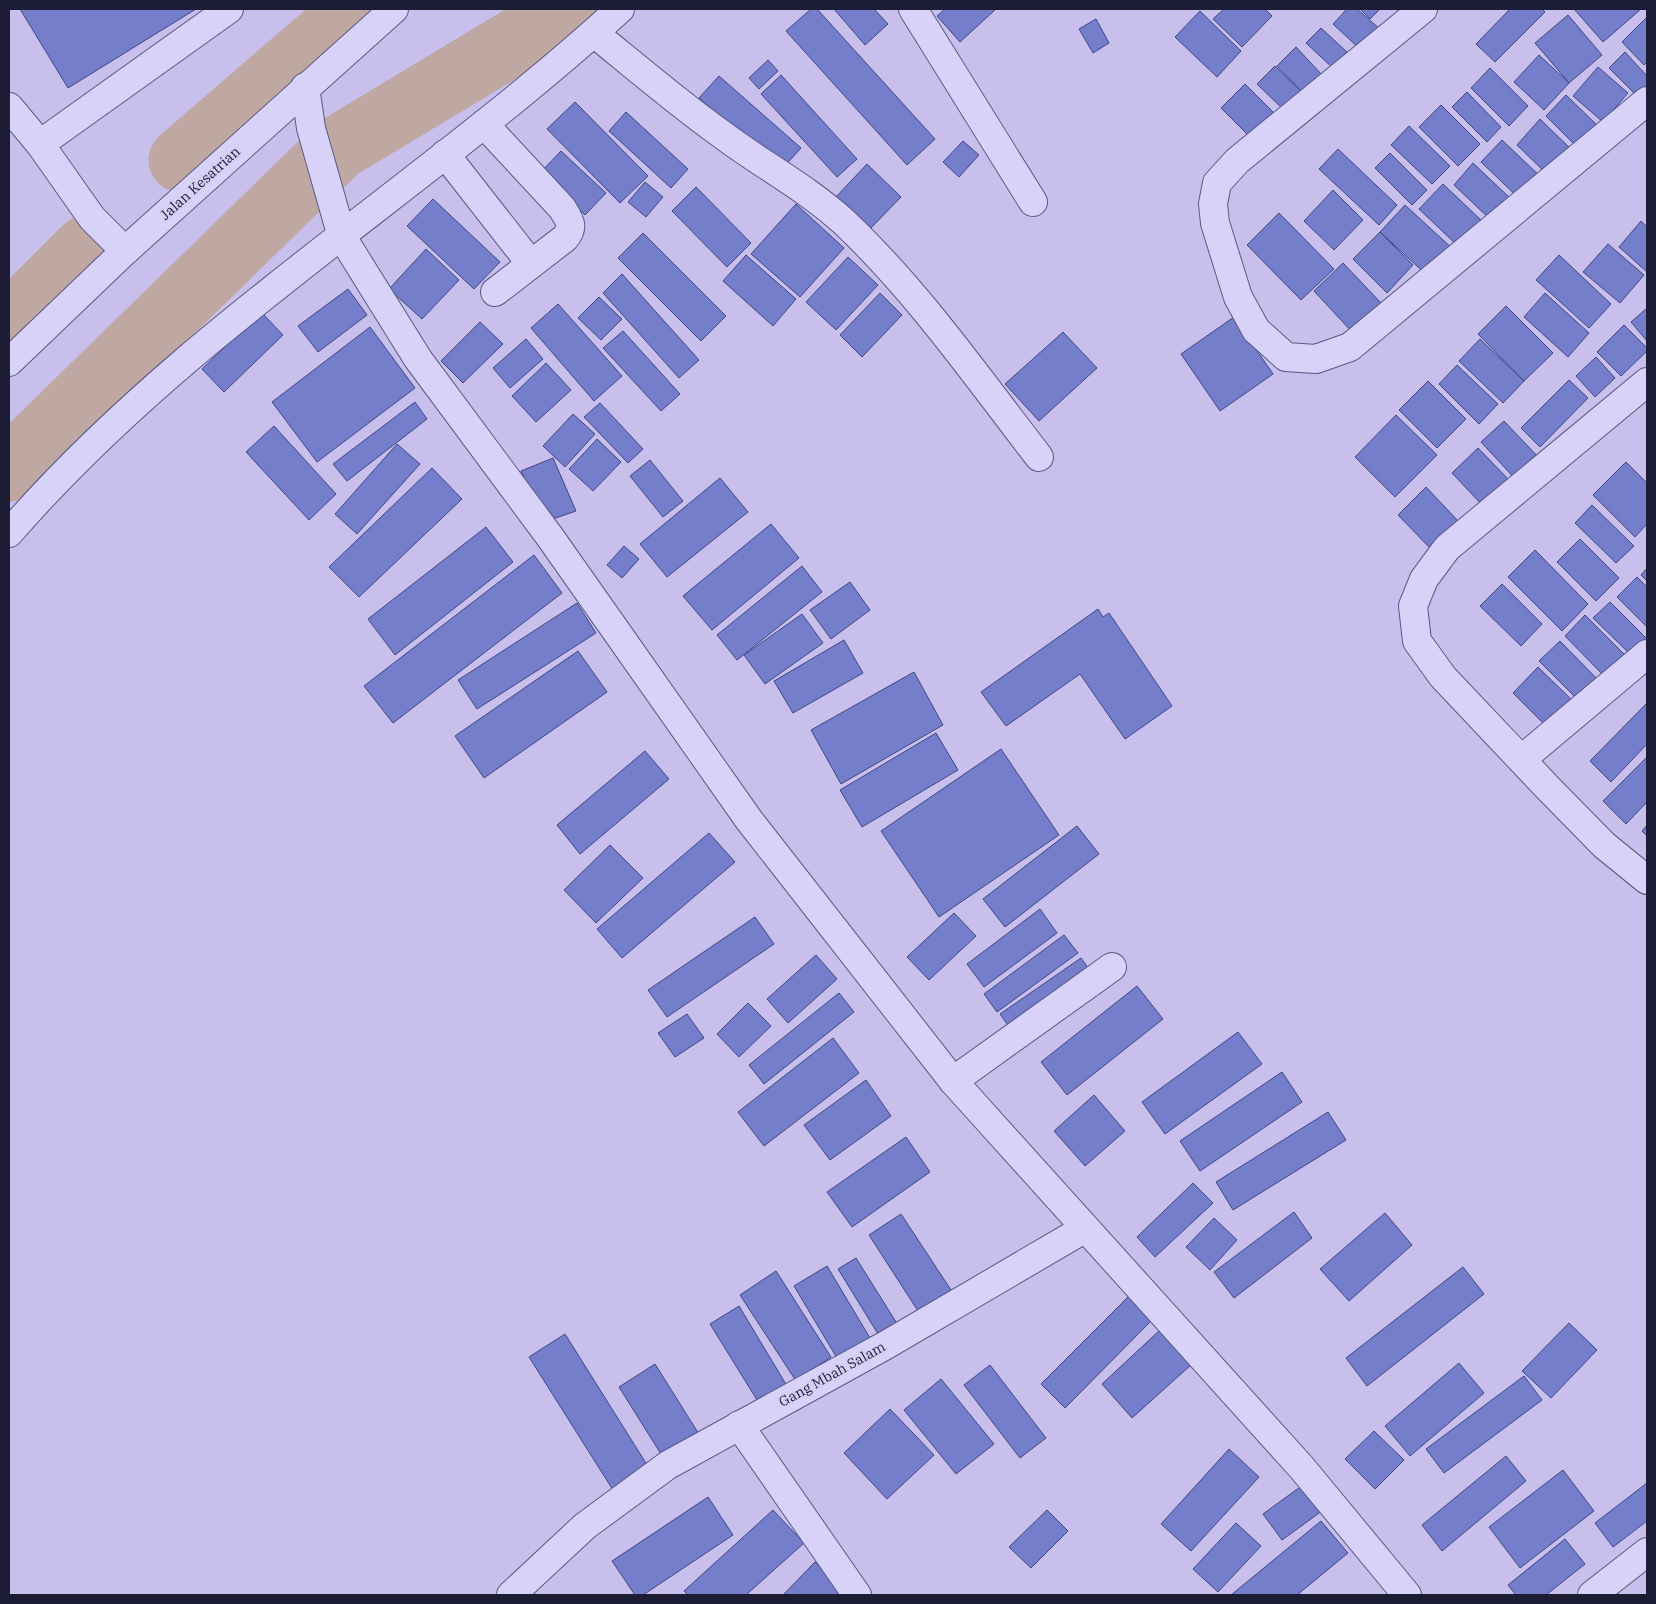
<svg xmlns="http://www.w3.org/2000/svg" width="1656" height="1604" font-family="'IBM Plex Serif',serif">
  <style>
    .lines { fill: none; stroke-linecap: round; stroke-linejoin: round }
    .river { stroke: #bfa8a2; stroke-width: 65 }
    .building { fill: #757ecb; stroke: #3e4784 }
    .minor-casing { stroke: #585886; stroke-width: 30 }
    .minor { stroke: #d9d2f8; stroke-width: 28 }
    .labels { text-anchor: middle; stroke-width: 5; stroke-linejoin: round; paint-order: stroke }
    .street-label { font-size: 14px; fill: #1c1d35; stroke: #d6cff5 }
  </style>
  <rect width="100%" height="100%" fill="#c8bfed"/>
  <g class="lines">
    <g class="river">
      <polyline points="181,160 356,9"/>
      <polyline points="9,325 86,248"/>
      <polyline points="9,469 338,148 569,9"/>
    </g>
  </g>
  <g class="building">
    <polygon points="20,9 196,9 68,88"/>
    <polygon points="811,9 817,9 935,139 907,165 786,31"/>
    <polygon points="834,9 874,9 888,24 865,45"/>
    <polygon points="945,9 996,9 960,42 937,16"/>
    <polygon points="1224,9 1265,9 1272,16 1242,47 1213,19"/>
    <polygon points="1347,9 1357,9 1381,30 1362,51 1333,24"/>
    <polygon points="1360,9 1380,9 1370,19"/>
    <polygon points="1510,9 1542,9 1545,12 1495,62 1476,44"/>
    <polygon points="1574,9 1641,9 1603,42"/>
    <polygon points="1200,11 1241,51 1217,77 1175,37"/>
    <polygon points="1568,15 1602,55 1569,83 1535,43"/>
    <polygon points="1647,17 1647,62 1644,65 1622,42"/>
    <polygon points="1096,19 1109,43 1093,53 1079,29"/>
    <polygon points="1321,28 1348,53 1334,69 1306,43"/>
    <polygon points="1296,47 1323,76 1303,93 1277,66"/>
    <polygon points="1625,52 1647,76 1647,98 1643,102 1609,68"/>
    <polygon points="1539,55 1569,83 1544,110 1514,82"/>
    <polygon points="768,60 778,71 759,89 749,78"/>
    <polygon points="1275,66 1304,94 1286,112 1257,84"/>
    <polygon points="1598,67 1628,93 1603,122 1573,96"/>
    <polygon points="1490,68 1528,106 1509,126 1471,88"/>
    <polygon points="781,75 857,159 837,177 761,94"/>
    <polygon points="719,76 801,148 781,170 699,98"/>
    <polygon points="1245,84 1277,116 1253,140 1221,108"/>
    <polygon points="1467,92 1501,127 1487,142 1452,107"/>
    <polygon points="1566,95 1599,127 1578,148 1546,116"/>
    <polygon points="575,102 648,176 620,203 547,129"/>
    <polygon points="1441,105 1480,144 1458,166 1419,127"/>
    <polygon points="626,112 688,169 671,188 609,131"/>
    <polygon points="1540,119 1575,153 1551,178 1517,145"/>
    <polygon points="1409,126 1450,166 1432,184 1391,145"/>
    <polygon points="1502,140 1544,180 1523,202 1481,162"/>
    <polygon points="963,141 979,155 959,177 943,162"/>
    <polygon points="1338,149 1397,205 1379,225 1319,169"/>
    <polygon points="561,151 606,193 585,215 541,172"/>
    <polygon points="1390,153 1427,190 1412,205 1375,168"/>
    <polygon points="1473,163 1511,199 1492,221 1454,185"/>
    <polygon points="867,164 901,197 868,231 835,198"/>
    <polygon points="645,182 663,197 646,217 628,202"/>
    <polygon points="1443,184 1483,222 1459,247 1419,209"/>
    <polygon points="696,187 751,243 727,267 672,211"/>
    <polygon points="1333,190 1363,220 1334,250 1304,221"/>
    <polygon points="433,199 500,262 474,289 407,226"/>
    <polygon points="796,204 844,248 800,297 751,254"/>
    <polygon points="1405,205 1455,251 1430,278 1380,232"/>
    <polygon points="1279,213 1334,269 1301,300 1247,245"/>
    <polygon points="1641,221 1647,227 1647,272 1619,247"/>
    <polygon points="1380,232 1413,265 1387,293 1353,259"/>
    <polygon points="643,233 726,316 701,341 618,258"/>
    <polygon points="1608,244 1644,275 1620,303 1583,272"/>
    <polygon points="426,249 459,280 422,319 389,289"/>
    <polygon points="746,255 796,299 773,326 723,281"/>
    <polygon points="1559,255 1611,304 1589,328 1536,280"/>
    <polygon points="848,257 878,285 836,330 806,302"/>
    <polygon points="1343,263 1384,306 1354,334 1314,291"/>
    <polygon points="622,274 699,360 679,378 603,293"/>
    <polygon points="348,289 367,315 318,352 298,326"/>
    <polygon points="880,293 902,315 862,357 840,335"/>
    <polygon points="1545,293 1589,333 1568,357 1524,317"/>
    <polygon points="599,297 622,319 601,340 578,318"/>
    <polygon points="558,304 622,376 594,401 531,328"/>
    <polygon points="1506,306 1553,353 1524,381 1478,334"/>
    <polygon points="1647,308 1647,341 1631,322"/>
    <polygon points="261,312 283,335 224,392 202,369"/>
    <polygon points="1234,317 1273,374 1220,411 1181,354"/>
    <polygon points="480,322 503,344 463,383 441,361"/>
    <polygon points="1624,325 1647,348 1647,351 1621,376 1597,352"/>
    <polygon points="370,327 415,388 317,462 272,402"/>
    <polygon points="623,331 680,394 661,411 603,348"/>
    <polygon points="1063,332 1097,368 1039,421 1005,384"/>
    <polygon points="526,339 543,359 510,388 493,368"/>
    <polygon points="1480,339 1524,381 1503,403 1459,361"/>
    <polygon points="1596,357 1615,378 1595,397 1576,376"/>
    <polygon points="546,363 571,390 536,422 512,396"/>
    <polygon points="1457,365 1498,404 1479,424 1439,384"/>
    <polygon points="1569,380 1588,398 1540,447 1521,428"/>
    <polygon points="1428,381 1466,419 1437,448 1399,410"/>
    <polygon points="415,402 427,419 347,481 333,464"/>
    <polygon points="600,403 643,449 628,463 584,417"/>
    <polygon points="573,414 595,434 565,467 543,446"/>
    <polygon points="1396,415 1437,455 1395,497 1355,457"/>
    <polygon points="1504,421 1542,461 1519,483 1481,442"/>
    <polygon points="274,426 336,494 309,520 246,452"/>
    <polygon points="597,439 621,462 593,491 569,469"/>
    <polygon points="397,444 420,464 357,534 335,514"/>
    <polygon points="1478,448 1511,482 1484,507 1452,473"/>
    <polygon points="553,458 576,511 544,522 521,471"/>
    <polygon points="650,460 683,501 663,517 630,476"/>
    <polygon points="1626,462 1647,483 1647,524 1635,537 1593,495"/>
    <polygon points="432,468 462,499 359,597 329,567"/>
    <polygon points="720,478 748,512 667,577 640,544"/>
    <polygon points="1426,487 1459,522 1431,549 1398,515"/>
    <polygon points="1592,505 1634,546 1616,563 1575,523"/>
    <polygon points="771,524 799,558 712,630 683,596"/>
    <polygon points="486,527 513,562 395,655 368,619"/>
    <polygon points="1580,539 1619,578 1596,601 1557,562"/>
    <polygon points="624,546 639,559 622,578 607,565"/>
    <polygon points="1535,550 1588,604 1562,631 1508,577"/>
    <polygon points="534,555 562,593 393,723 364,686"/>
    <polygon points="802,566 822,592 737,660 717,635"/>
    <polygon points="1647,568 1647,581 1641,575"/>
    <polygon points="1637,577 1647,587 1647,627 1617,597"/>
    <polygon points="850,582 870,610 831,639 810,610"/>
    <polygon points="1502,584 1542,624 1521,646 1480,606"/>
    <polygon points="1610,602 1647,639 1632,656 1593,618"/>
    <polygon points="577,603 596,633 477,709 458,680"/>
    <polygon points="1098,609 1103,617 1109,613 1172,706 1125,739 1080,674 1006,726 981,692"/>
    <polygon points="802,614 823,643 765,684 744,655"/>
    <polygon points="1585,615 1630,660 1609,681 1565,636"/>
    <polygon points="844,640 863,673 793,713 774,681"/>
    <polygon points="1560,641 1603,685 1583,705 1539,661"/>
    <polygon points="578,651 607,692 484,778 455,736"/>
    <polygon points="1538,667 1574,702 1548,728 1513,693"/>
    <polygon points="914,672 943,725 841,784 811,730"/>
    <polygon points="1647,703 1647,744 1611,782 1590,761"/>
    <polygon points="936,733 958,770 862,827 840,790"/>
    <polygon points="1001,749 1059,835 939,917 881,831"/>
    <polygon points="645,751 669,779 580,854 557,825"/>
    <polygon points="1647,757 1647,802 1626,824 1603,801"/>
    <polygon points="1647,825 1647,836 1642,831"/>
    <polygon points="1077,826 1099,854 1005,927 983,899"/>
    <polygon points="709,833 735,862 622,958 597,929"/>
    <polygon points="610,845 643,878 596,923 564,890"/>
    <polygon points="1040,909 1057,933 984,987 967,964"/>
    <polygon points="954,913 976,936 929,980 907,957"/>
    <polygon points="755,917 774,944 667,1017 648,990"/>
    <polygon points="1064,935 1078,953 997,1012 984,994"/>
    <polygon points="816,955 837,979 788,1023 767,999"/>
    <polygon points="1081,958 1096,979 1015,1035 1000,1014"/>
    <polygon points="1137,986 1163,1019 1067,1095 1041,1062"/>
    <polygon points="839,993 854,1012 764,1084 749,1065"/>
    <polygon points="748,1003 771,1026 739,1057 717,1034"/>
    <polygon points="687,1014 704,1038 675,1057 658,1033"/>
    <polygon points="1238,1032 1262,1064 1165,1134 1142,1102"/>
    <polygon points="833,1038 859,1073 764,1146 738,1112"/>
    <polygon points="1282,1072 1302,1102 1200,1171 1180,1141"/>
    <polygon points="866,1080 891,1116 830,1160 804,1125"/>
    <polygon points="1094,1095 1125,1131 1085,1166 1054,1131"/>
    <polygon points="1328,1112 1346,1140 1233,1210 1216,1182"/>
    <polygon points="906,1137 930,1172 852,1227 827,1192"/>
    <polygon points="1193,1183 1213,1203 1155,1257 1137,1237"/>
    <polygon points="1294,1212 1312,1238 1234,1298 1214,1272"/>
    <polygon points="1385,1213 1412,1245 1349,1301 1320,1269"/>
    <polygon points="901,1214 951,1290 918,1311 869,1235"/>
    <polygon points="1214,1218 1237,1240 1210,1270 1186,1247"/>
    <polygon points="856,1258 901,1330 883,1342 838,1269"/>
    <polygon points="827,1266 870,1338 837,1358 794,1286"/>
    <polygon points="1463,1267 1484,1294 1367,1386 1346,1358"/>
    <polygon points="776,1271 831,1357 796,1381 740,1295"/>
    <polygon points="1132,1293 1155,1317 1065,1408 1041,1384"/>
    <polygon points="739,1306 790,1391 762,1408 710,1324"/>
    <polygon points="1569,1323 1597,1350 1551,1398 1522,1371"/>
    <polygon points="1160,1330 1192,1364 1132,1418 1102,1384"/>
    <polygon points="565,1334 649,1468 613,1490 529,1357"/>
    <polygon points="1459,1363 1484,1393 1410,1456 1385,1426"/>
    <polygon points="655,1364 702,1439 666,1462 619,1387"/>
    <polygon points="990,1365 1046,1438 1020,1458 964,1385"/>
    <polygon points="1524,1376 1542,1400 1444,1473 1426,1449"/>
    <polygon points="941,1379 994,1444 956,1474 904,1410"/>
    <polygon points="890,1409 934,1455 887,1499 844,1453"/>
    <polygon points="1374,1431 1404,1460 1375,1489 1345,1459"/>
    <polygon points="1229,1449 1259,1477 1191,1551 1161,1524"/>
    <polygon points="1506,1456 1526,1481 1442,1551 1422,1525"/>
    <polygon points="1563,1470 1594,1511 1520,1568 1489,1527"/>
    <polygon points="1307,1482 1326,1508 1282,1540 1263,1514"/>
    <polygon points="1647,1483 1647,1521 1613,1547 1595,1523"/>
    <polygon points="708,1497 733,1535 643,1595 635,1595 612,1561"/>
    <polygon points="773,1510 804,1543 746,1595 688,1595 684,1591"/>
    <polygon points="1047,1510 1068,1531 1031,1568 1009,1547"/>
    <polygon points="1321,1521 1348,1553 1297,1595 1231,1595"/>
    <polygon points="1236,1523 1261,1546 1218,1592 1193,1569"/>
    <polygon points="1565,1539 1585,1564 1546,1595 1516,1595 1508,1585"/>
    <polygon points="815,1562 849,1595 783,1595"/>
  </g>
  <g class="lines">
    <g class="minor-casing">
      <g id="minor">
        <polyline points="913,9 1033,202"/>
        <polyline points="1423,9 1237,161 1217,183 1213,204 1215,223 1238,297 1256,330 1286,357 1316,359 1350,347 1647,101"/>
        <path d="M594,33C637,68 679,104 724,136C763,165 808,189 844,222C918,292 977,377 1039,457"/>
        <polyline points="305,87 311,128 342,237 418,359 550,537 749,820 953,1081 1302,1468 1407,1595"/>
        <polyline points="9,107 40,144 92,218 125,251"/>
        <path d="M484,124L562,208C569,220 575,226 565,238L495,292"/>
        <polyline points="40,144 229,9"/>
        <polyline points="445,154 531,264"/>
        <polyline points="9,362 125,251 394,9"/>
        <polyline points="1647,382 1447,548 1424,579 1413,606 1417,641 1443,677 1548,788 1604,845 1647,880"/>
        <path d="M9,533C186,329 422,190 620,9"/>
        <polyline points="1522,759 1647,654"/>
        <polyline points="953,1081 1112,967"/>
        <polyline points="739,1425 857,1595"/>
        <polyline points="511,1595 585,1526 668,1465 886,1345 1084,1229"/>
        <polyline points="1592,1595 1647,1552"/>
      </g>
    </g>
    <use href="#minor" class="minor"/>
  </g>
  <g class="labels">
    <g class="street-label">
      <text transform="translate(200 183) rotate(-42)" y="5">Jalan Kesatrian</text>
      <text transform="translate(832 1374) rotate(-29)" y="5">Gang Mbah Salam</text>
    </g>
  </g>
  <rect width="1656" height="1604" fill="none" stroke="#1c1d35" stroke-width="20"/>
</svg>
